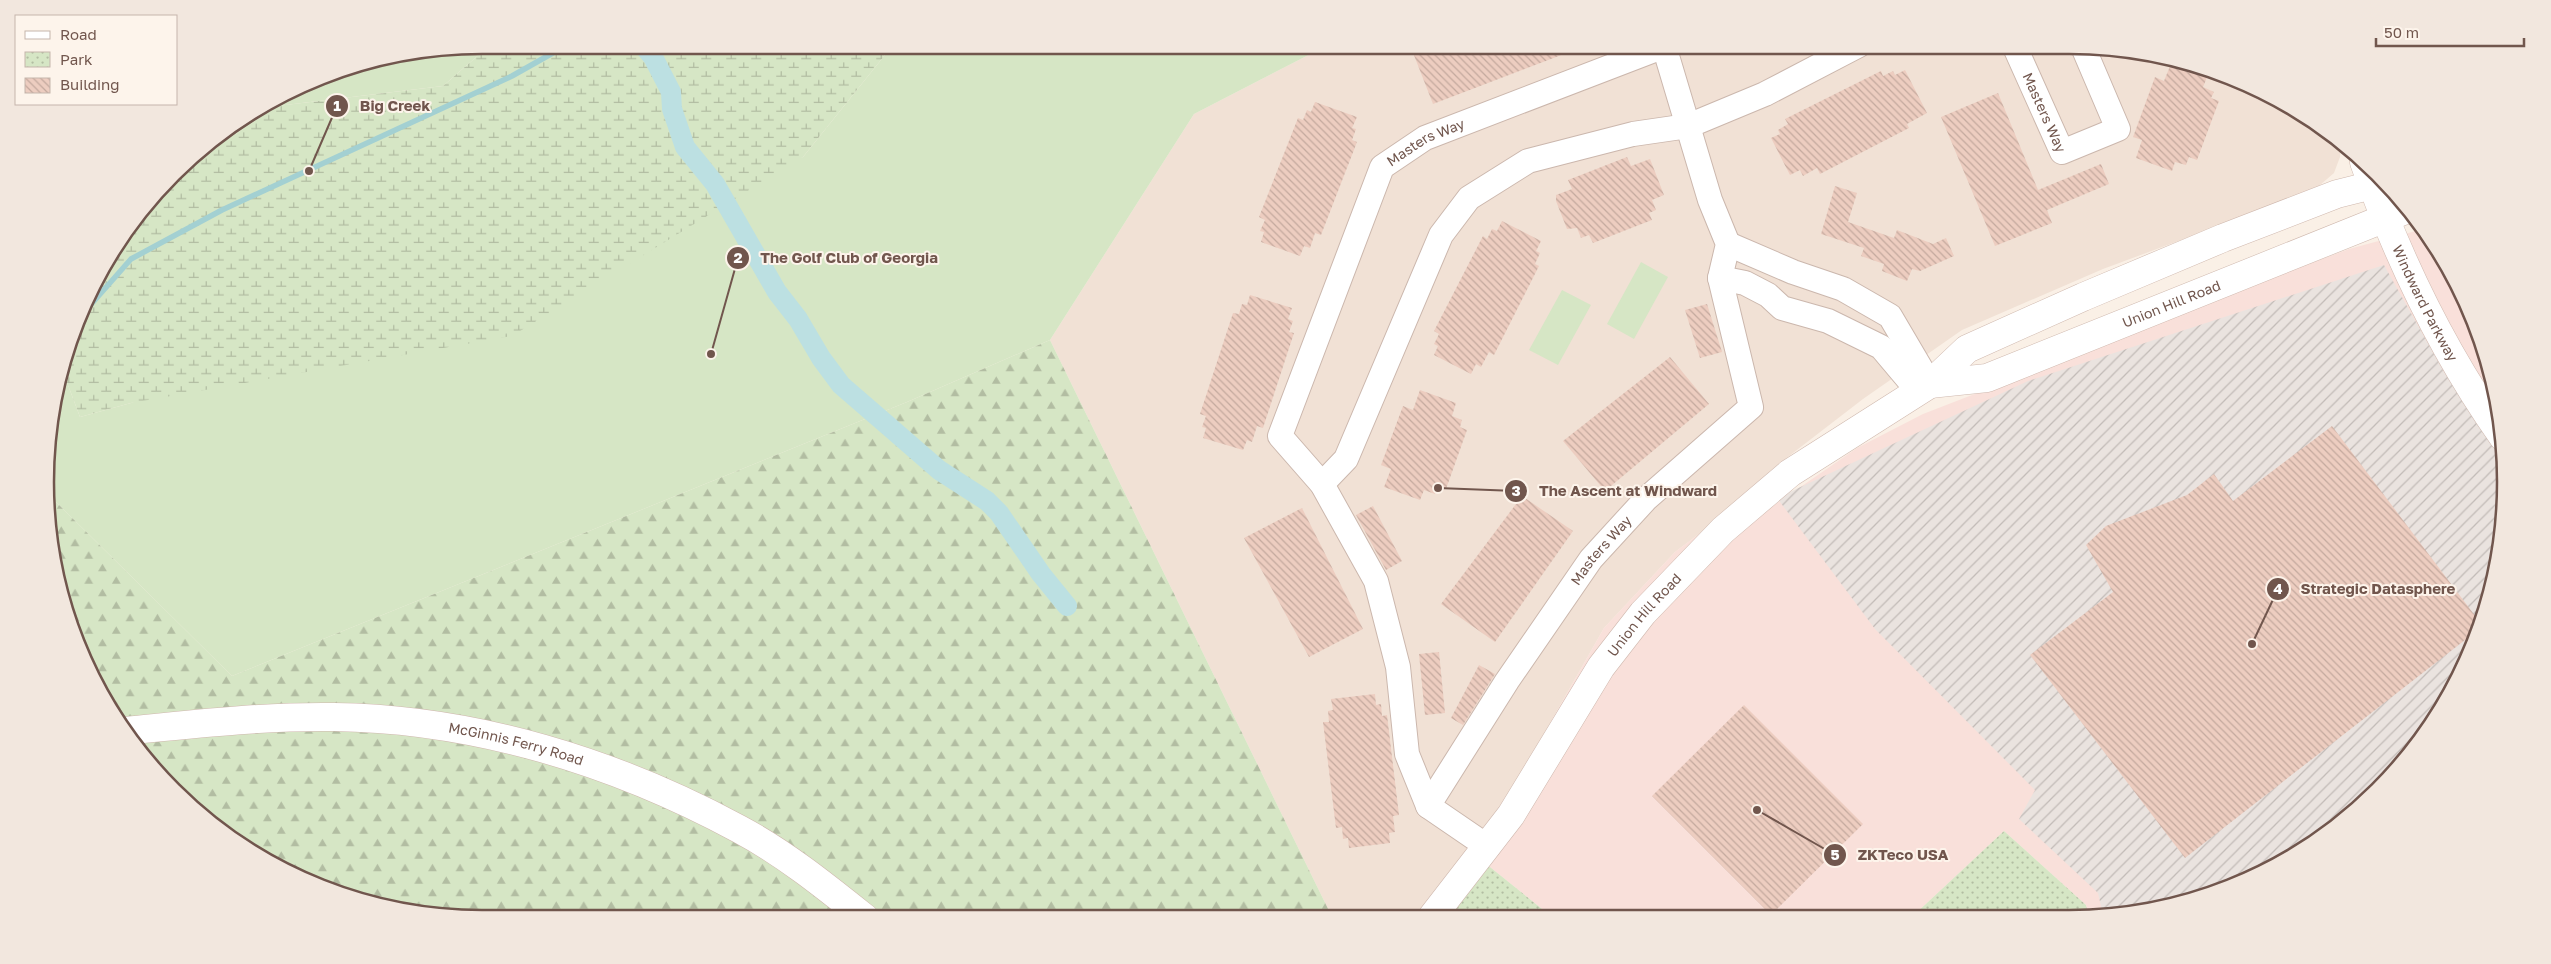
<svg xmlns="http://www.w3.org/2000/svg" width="2551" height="964" font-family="'Golos Text',sans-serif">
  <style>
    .residential { fill: #f1e1d5 }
    .commercial { fill: #f9e0da }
    .industrial { fill: url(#industrial-furrows) }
    .grass { fill: #d6e6c5 }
    .forest { fill: url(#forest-firs) }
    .wetland { fill: url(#wetland-marsh) }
    .park { fill: url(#park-dots) }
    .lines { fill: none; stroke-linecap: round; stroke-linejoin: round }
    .stream { stroke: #a3d0d2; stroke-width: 5.5 }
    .canal { stroke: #bce0e2; stroke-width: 20 }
    .building { fill: url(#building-back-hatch) }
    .street-casing { stroke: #cbb7ad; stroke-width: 26 }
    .secondary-casing { stroke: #cfb8ae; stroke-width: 29 }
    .street { stroke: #fff; stroke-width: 24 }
    .secondary { stroke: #fff; stroke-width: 28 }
    .labels { text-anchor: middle; stroke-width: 4; stroke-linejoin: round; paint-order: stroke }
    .street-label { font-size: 14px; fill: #71564d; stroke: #fdf4eb }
    .rim { fill: none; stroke: #71564d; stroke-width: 2.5 }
    .leader { fill: none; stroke: #71564d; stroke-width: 2 }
    .callout-dot { fill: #71564d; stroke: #fdf4eb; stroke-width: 2 }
    .mark-label { font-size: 15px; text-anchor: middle; font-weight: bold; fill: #fff }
    .callout-label { font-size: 15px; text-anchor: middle; font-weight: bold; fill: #71564d; stroke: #fdf4eb; stroke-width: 4; stroke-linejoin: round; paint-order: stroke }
  </style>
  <defs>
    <pattern id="industrial-furrows" width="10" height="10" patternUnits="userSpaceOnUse" patternTransform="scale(1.25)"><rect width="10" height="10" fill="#eae3df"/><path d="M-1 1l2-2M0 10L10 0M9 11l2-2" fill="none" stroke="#c2bbb7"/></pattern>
    <pattern id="forest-firs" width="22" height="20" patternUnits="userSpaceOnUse" patternTransform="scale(1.25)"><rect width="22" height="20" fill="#d6e6c5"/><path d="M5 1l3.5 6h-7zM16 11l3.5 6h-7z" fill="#b2bda2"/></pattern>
    <pattern id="wetland-marsh" width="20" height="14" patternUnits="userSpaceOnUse" patternTransform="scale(1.25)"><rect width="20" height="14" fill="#d6e6c5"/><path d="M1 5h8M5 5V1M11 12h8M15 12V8" fill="none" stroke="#b2bda2"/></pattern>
    <pattern id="park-dots" width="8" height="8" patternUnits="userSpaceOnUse" patternTransform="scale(1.25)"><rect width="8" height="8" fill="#d6e6c5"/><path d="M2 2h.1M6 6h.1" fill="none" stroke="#b2bda2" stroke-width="1.8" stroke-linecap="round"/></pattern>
    <pattern id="building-back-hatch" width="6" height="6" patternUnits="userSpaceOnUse" patternTransform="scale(1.25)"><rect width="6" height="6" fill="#edcdc0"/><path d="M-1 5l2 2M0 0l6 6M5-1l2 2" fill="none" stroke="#c4a99e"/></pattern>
  </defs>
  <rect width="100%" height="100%" fill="#faf0e6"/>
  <polygon class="residential" points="1328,45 2069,45 2182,60 2263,90 2335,135 2341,141 2340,157 2334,173 2313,191 2103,269 1962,330 1863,399 1771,470 1736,506 1675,552 1604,628 1475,855 1421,917 1332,917 1050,340 1194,114"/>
  <polygon class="commercial" points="2423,229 2448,264 2483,342 2502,425 2505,511 2491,595 2433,725 2357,810 2262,874 2126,915 2088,915 2086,905 2004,831 1913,916 1552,917 1475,855 1604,628 1675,552 1736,506 1770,508 1857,448 1923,414 2042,368 2144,325 2349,249"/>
  <polygon class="industrial" points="2384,265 2444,372 2503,452 2505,511 2491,595 2433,725 2357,810 2262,874 2126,915 2103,915 2098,893 2019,819 2035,790 1875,629 1777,498 2028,381"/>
  <g class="grass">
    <polygon points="482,45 490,45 443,86 277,106 179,172 194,153 264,103 341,68"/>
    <polygon points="893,45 1328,45 1194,114 1050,340 907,402 232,676 51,497 49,425 62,369 80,417 131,403 803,157"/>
    <polygon points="1641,262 1668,277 1634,339 1607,324"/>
    <polygon points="1562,290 1591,305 1558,365 1529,350"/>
  </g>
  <polygon class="forest" points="1050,340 1332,917 482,919 369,904 289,874 216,829 118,725 78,649 53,568 51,497 232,676 907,402"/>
  <polygon class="wetland" points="490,45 893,45 803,157 512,336 131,403 80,417 62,369 68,341 103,264 179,172 277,106 443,86"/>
  <g class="park">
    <polygon points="2004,831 2086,905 2088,915 1913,916"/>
    <polygon points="1475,855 1552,917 1421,917"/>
  </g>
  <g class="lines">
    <polyline class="stream" points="79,318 131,259 222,210 512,76 567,45"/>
    <polyline class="canal" points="643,45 653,57 671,92 672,109 685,147 715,184 777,292 798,319 821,358 841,385 893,430 939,470 987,501 999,513 1041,574 1067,606"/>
  </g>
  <g class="building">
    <polygon points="1410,45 1585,45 1585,46 1433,104"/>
    <polygon points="2172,61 2208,75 2203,87 2214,92 2211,98 2219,101 2197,160 2189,157 2186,165 2175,162 2172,171 2136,158 2142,140 2133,137 2155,77 2164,81"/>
    <polygon points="1905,70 1927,113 1907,124 1909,128 1820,174 1817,168 1803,176 1800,170 1790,175 1771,138 1780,134 1778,130 1788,124 1785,119 1881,71 1883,76 1893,71 1895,75"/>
    <polygon points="1998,93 2038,190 2101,164 2109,184 2047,210 2052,223 1995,246 1941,117"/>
    <polygon points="1315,102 1357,117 1352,128 1356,129 1352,140 1357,142 1321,235 1315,233 1310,248 1304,246 1300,256 1261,242 1264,232 1260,231 1265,220 1259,217 1298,118 1303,120 1307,110 1311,112"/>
    <polygon points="1627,157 1631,166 1650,159 1664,195 1652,200 1656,210 1649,213 1652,220 1593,243 1589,235 1581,238 1577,228 1567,229 1556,201 1556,195 1572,189 1568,180"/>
    <polygon points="1835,186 1857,193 1848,222 1894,238 1897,230 1933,244 1946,238 1954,256 1920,271 1912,269 1907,281 1882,271 1884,264 1861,256 1864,248 1821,234"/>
    <polygon points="1502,221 1541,241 1536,251 1540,253 1535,264 1539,266 1494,355 1489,352 1481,367 1476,364 1471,374 1434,355 1438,346 1434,344 1439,334 1434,331 1483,236 1487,239 1492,229 1497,231"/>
    <polygon points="1250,295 1292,308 1288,319 1293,321 1289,332 1294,333 1263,428 1257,426 1252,442 1247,440 1243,450 1203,438 1206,428 1202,427 1206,416 1200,414 1233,313 1239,314 1242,304 1247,305"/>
    <polygon points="1707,304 1722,352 1700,358 1685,310"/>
    <polygon points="1670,357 1709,404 1605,491 1563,441"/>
    <polygon points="1420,390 1456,403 1452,416 1462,420 1460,427 1467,430 1446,489 1437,486 1435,494 1424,490 1420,500 1384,487 1391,469 1381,465 1403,406 1413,410"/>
    <polygon points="2332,426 2479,621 2474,633 2185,858 2030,655 2113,592 2086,545 2106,526 2187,495 2214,474 2233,501"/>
    <polygon points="1522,496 1573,531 1495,642 1441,604"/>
    <polygon points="1373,506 1402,561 1386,570 1356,515"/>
    <polygon points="1302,508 1363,629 1309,657 1244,538"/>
    <polygon points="1439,652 1445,713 1425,715 1419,654"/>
    <polygon points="1479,665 1495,674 1463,725 1451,718"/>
    <polygon points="1375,694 1376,705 1381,704 1382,716 1387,715 1399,815 1393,816 1395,832 1389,833 1390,843 1349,848 1348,838 1343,839 1342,827 1336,828 1323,722 1329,722 1328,711 1333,710 1331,699"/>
    <polygon points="1744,705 1863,824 1771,915 1652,796"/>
  </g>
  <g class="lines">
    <g class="street-casing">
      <g id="street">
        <path id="s1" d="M2014,45L2062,152L2118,129L2083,47"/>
        <polyline points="1728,244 1793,272 1843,289 1890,316 1930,384"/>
        <polyline points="1720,278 1745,283 1768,295 1782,308 1828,321 1881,347 1918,391"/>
        <polyline points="1322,484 1346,459 1441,235 1469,198 1528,161 1633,134 1688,126 1765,94 1859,45"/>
        <path id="s2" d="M1428,806L1507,681L1591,559L1646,499L1751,407L1720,278L1728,244L1710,200L1664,46"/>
        <path id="s3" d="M1488,847L1428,806L1407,754L1398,667L1376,581L1322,484L1280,436L1382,167L1425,138L1667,45"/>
      </g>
    </g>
    <g class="secondary-casing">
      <g id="secondary">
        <path id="s4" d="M2364,162C2398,259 2443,352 2503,437"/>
        <path id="s5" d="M1930,384L1987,378L2408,209"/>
        <path id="s6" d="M124,731C194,724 264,716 334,717C476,719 615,762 739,829C784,853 825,886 865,918"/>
        <path id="s7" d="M1432,917L1511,815L1601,667L1643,613L1723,530L1790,473L1930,384L1967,349L2083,297L2223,238L2337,194L2385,182"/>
      </g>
    </g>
    <use href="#street" class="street"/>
    <use href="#secondary" class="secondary"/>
  </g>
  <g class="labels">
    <g class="street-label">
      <text dy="5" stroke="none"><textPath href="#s1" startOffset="74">Masters Way</textPath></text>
      <text dy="5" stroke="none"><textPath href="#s3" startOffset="818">Masters Way</textPath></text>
      <text dy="5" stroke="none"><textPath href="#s4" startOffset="154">Windward Parkway</textPath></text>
      <text dy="5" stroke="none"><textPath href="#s5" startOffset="256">Union Hill Road</textPath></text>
      <text dy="5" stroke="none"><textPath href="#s2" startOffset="309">Masters Way</textPath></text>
      <text dy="5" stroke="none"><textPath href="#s7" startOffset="370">Union Hill Road</textPath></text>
      <text dy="5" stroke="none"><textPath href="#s6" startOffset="395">McGinnis Ferry Road</textPath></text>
    </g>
  </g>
  <path d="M0 0H2551V964H0ZM482 54H2069A428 428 0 0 1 2497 482V482A428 428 0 0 1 2069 910H482A428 428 0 0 1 54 482V482A428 428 0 0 1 482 54Z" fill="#f2e7de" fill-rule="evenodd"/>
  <path class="rim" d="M482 54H2069A428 428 0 0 1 2497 482V482A428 428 0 0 1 2069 910H482A428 428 0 0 1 54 482V482A428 428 0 0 1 482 54Z"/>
  <path class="leader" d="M309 171L337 106M711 354L738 258M1438 488L1516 491M2252 644L2278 589M1757 810L1835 855"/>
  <g class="callout-dot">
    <circle cx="309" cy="171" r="5"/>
    <circle cx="711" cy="354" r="5"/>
    <circle cx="1438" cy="488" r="5"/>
    <circle cx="2252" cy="644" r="5"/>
    <circle cx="1757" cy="810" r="5"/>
    <circle cx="337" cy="106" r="12"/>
    <circle cx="738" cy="258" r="12"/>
    <circle cx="1516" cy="491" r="12"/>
    <circle cx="2278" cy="589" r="12"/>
    <circle cx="1835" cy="855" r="12"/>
  </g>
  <g class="mark-label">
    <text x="337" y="111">1</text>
    <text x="738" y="263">2</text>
    <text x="1516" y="496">3</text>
    <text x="2278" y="594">4</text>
    <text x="1835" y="860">5</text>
  </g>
  <g class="callout-label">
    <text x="395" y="111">Big Creek</text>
    <text x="849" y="263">The Golf Club of Georgia</text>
    <text x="1628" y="496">The Ascent at Windward</text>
    <text x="2378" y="594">Strategic Datasphere</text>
    <text x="1903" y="860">ZKTeco USA</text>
  </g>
  <rect x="15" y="15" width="162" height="90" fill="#fdf4eb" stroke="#c5b5ac"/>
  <rect x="25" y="31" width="25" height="8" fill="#ffffff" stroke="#c5b5ac"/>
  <text x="60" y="40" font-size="15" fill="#71564d">Road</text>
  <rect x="25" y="52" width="25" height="15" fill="url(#park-dots)" stroke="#c5b5ac"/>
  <text x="60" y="65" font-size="15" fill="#71564d">Park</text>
  <rect x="25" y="78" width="25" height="15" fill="url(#building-back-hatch)" stroke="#c5b5ac"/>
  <text x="60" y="90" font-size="15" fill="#71564d">Building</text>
  <path d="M2376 38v8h148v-8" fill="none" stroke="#71564d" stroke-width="2.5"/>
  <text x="2384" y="38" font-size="15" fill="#71564d" stroke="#fdf4eb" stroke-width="4" paint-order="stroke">50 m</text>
</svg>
